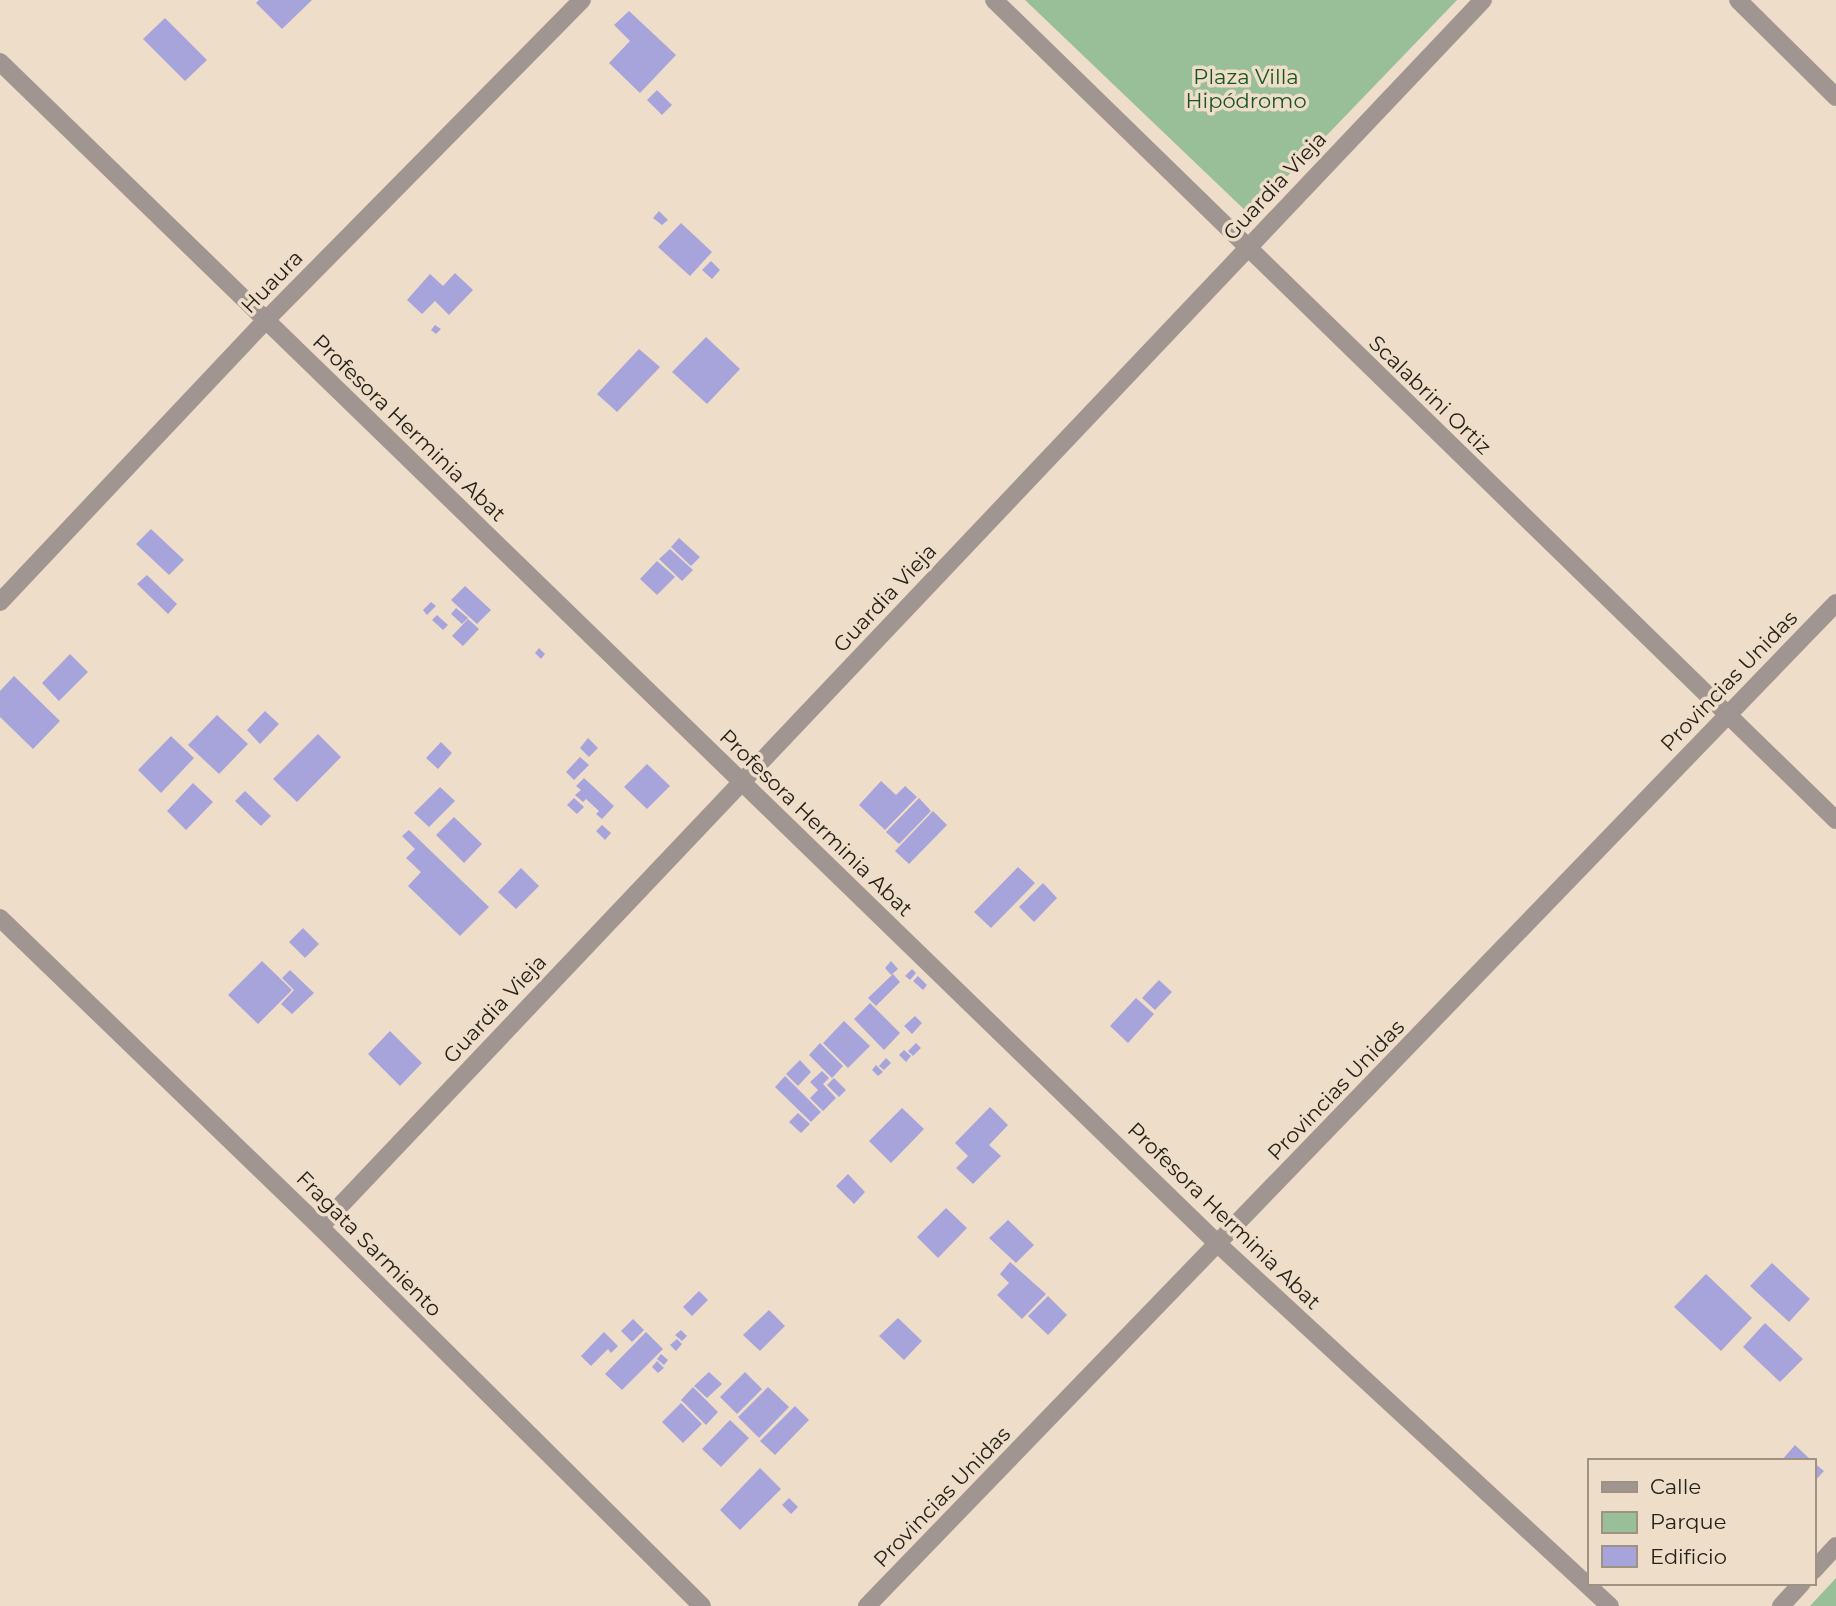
<svg xmlns="http://www.w3.org/2000/svg" width="1836" height="1606" font-family="Montserrat,sans-serif">
  <style>
    .green { fill: #99bf99 }
    .building { fill: #a7a3db }
    .lines { fill: none; stroke-linecap: round; stroke-linejoin: round }
    .minor { stroke: #a09590; stroke-width: 18 }
    .labels { text-anchor: middle; stroke-width: 7; stroke-linejoin: round; paint-order: stroke }
    .park-label { font-size: 21px; fill: #17571d; stroke: #eedec9 }
    .street-label { font-size: 21px; fill: #252018; stroke: #eedec9 }
  </style>
  <rect width="100%" height="100%" fill="#eedec9"/>
  <g class="green">
    <polygon points="1025,0 1457,0 1250,215"/>
    <polygon points="1836,1578 1836,1606 1810,1606"/>
  </g>
  <g class="building">
    <polygon points="259,0 312,0 282,29 256,3"/>
    <polygon points="629,11 676,55 640,93 609,63 630,41 614,25"/>
    <polygon points="165,18 207,60 185,81 143,39"/>
    <polygon points="657,90 672,105 662,115 647,100"/>
    <polygon points="659,211 668,220 662,225 653,218"/>
    <polygon points="681,223 712,252 690,276 658,247"/>
    <polygon points="711,261 720,270 712,279 702,270"/>
    <polygon points="455,273 473,290 449,315 435,301 422,314 407,300 430,274 443,286"/>
    <polygon points="435,325 441,329 436,334 431,330"/>
    <polygon points="706,337 740,369 707,404 672,372"/>
    <polygon points="639,349 660,367 617,412 597,394"/>
    <polygon points="151,529 184,560 169,575 136,544"/>
    <polygon points="679,538 700,557 691,566 671,547"/>
    <polygon points="670,549 693,570 682,581 659,559"/>
    <polygon points="657,561 675,577 657,595 640,579"/>
    <polygon points="147,575 177,604 168,614 137,584"/>
    <polygon points="465,586 491,610 477,624 451,600"/>
    <polygon points="431,602 436,606 427,615 423,610"/>
    <polygon points="456,608 468,618 462,624 451,614"/>
    <polygon points="437,615 448,625 443,630 432,620"/>
    <polygon points="468,619 479,629 463,646 452,636"/>
    <polygon points="539,648 545,654 541,659 535,653"/>
    <polygon points="70,654 88,672 59,701 42,683"/>
    <polygon points="14,676 60,721 33,749 0,717 0,691"/>
    <polygon points="265,711 279,724 260,744 247,730"/>
    <polygon points="217,715 248,744 219,774 188,745"/>
    <polygon points="318,734 341,757 297,802 273,779"/>
    <polygon points="171,736 194,758 161,793 138,770"/>
    <polygon points="588,738 598,748 589,757 580,748"/>
    <polygon points="441,742 452,753 438,769 426,758"/>
    <polygon points="580,757 589,765 574,780 566,772"/>
    <polygon points="647,764 670,786 647,809 624,787"/>
    <polygon points="584,778 614,806 602,819 596,814 599,811 586,799 583,802 575,795 581,790 576,786"/>
    <polygon points="881,781 896,795 905,786 917,797 885,830 859,805"/>
    <polygon points="193,783 213,802 186,830 167,811"/>
    <polygon points="440,787 455,801 429,827 414,813"/>
    <polygon points="245,791 271,816 261,826 235,801"/>
    <polygon points="574,798 584,807 577,814 567,805"/>
    <polygon points="919,798 931,811 899,844 886,832"/>
    <polygon points="933,811 947,825 909,864 895,851"/>
    <polygon points="454,817 482,844 464,863 436,835"/>
    <polygon points="602,825 611,833 605,840 596,831"/>
    <polygon points="409,830 489,907 460,936 408,886 421,872 406,858 415,849 402,836"/>
    <polygon points="1018,867 1035,883 991,928 974,912"/>
    <polygon points="521,868 539,886 516,909 498,892"/>
    <polygon points="1043,883 1057,898 1034,922 1019,907"/>
    <polygon points="303,928 319,944 305,958 289,942"/>
    <polygon points="262,961 292,990 258,1024 228,995"/>
    <polygon points="891,961 898,969 891,975 885,968"/>
    <polygon points="912,969 916,973 910,980 905,976"/>
    <polygon points="290,970 314,993 292,1014 281,1004 294,990 282,978"/>
    <polygon points="893,974 900,982 876,1006 868,998"/>
    <polygon points="918,976 927,985 923,990 913,981"/>
    <polygon points="1159,980 1172,992 1155,1010 1142,998"/>
    <polygon points="1136,998 1154,1014 1128,1043 1110,1026"/>
    <polygon points="870,1003 900,1033 884,1050 854,1019"/>
    <polygon points="915,1016 922,1023 912,1034 904,1026"/>
    <polygon points="844,1021 870,1046 848,1068 823,1043"/>
    <polygon points="390,1031 422,1063 400,1086 368,1054"/>
    <polygon points="820,1043 843,1066 832,1078 809,1055"/>
    <polygon points="916,1043 921,1048 913,1056 908,1051"/>
    <polygon points="904,1050 911,1056 906,1062 899,1055"/>
    <polygon points="886,1058 891,1063 884,1070 879,1066"/>
    <polygon points="800,1060 811,1072 798,1086 786,1074"/>
    <polygon points="876,1065 883,1072 878,1076 872,1070"/>
    <polygon points="822,1071 829,1078 823,1084 836,1098 823,1111 810,1098 818,1090 810,1082"/>
    <polygon points="785,1076 821,1112 811,1122 775,1087"/>
    <polygon points="834,1078 846,1090 839,1097 827,1085"/>
    <polygon points="990,1107 1008,1125 989,1145 1001,1156 973,1184 956,1168 968,1156 955,1143"/>
    <polygon points="902,1108 924,1129 891,1163 869,1141"/>
    <polygon points="798,1113 810,1124 801,1133 789,1122"/>
    <polygon points="848,1174 865,1192 854,1204 836,1186"/>
    <polygon points="946,1208 967,1228 938,1258 917,1237"/>
    <polygon points="1008,1220 1034,1245 1016,1263 989,1238"/>
    <polygon points="1010,1262 1046,1294 1022,1319 997,1295 1009,1283 1000,1274"/>
    <polygon points="1772,1263 1810,1299 1789,1322 1750,1286"/>
    <polygon points="1706,1274 1752,1318 1721,1351 1674,1307"/>
    <polygon points="699,1291 708,1300 692,1316 683,1307"/>
    <polygon points="1048,1296 1067,1315 1048,1335 1028,1316"/>
    <polygon points="769,1310 785,1326 760,1351 743,1335"/>
    <polygon points="898,1318 922,1341 904,1360 879,1336"/>
    <polygon points="633,1319 644,1330 632,1342 621,1331"/>
    <polygon points="1765,1323 1803,1359 1780,1382 1743,1347"/>
    <polygon points="681,1330 687,1336 682,1341 675,1335"/>
    <polygon points="604,1332 618,1346 611,1353 608,1349 591,1366 581,1356"/>
    <polygon points="646,1332 663,1349 622,1390 605,1374"/>
    <polygon points="677,1339 682,1344 676,1351 670,1345"/>
    <polygon points="661,1354 668,1360 664,1365 657,1359"/>
    <polygon points="657,1361 664,1368 658,1373 652,1367"/>
    <polygon points="709,1372 722,1384 707,1398 694,1386"/>
    <polygon points="745,1372 762,1389 737,1414 720,1397"/>
    <polygon points="693,1387 718,1412 706,1425 681,1400"/>
    <polygon points="768,1387 789,1407 759,1438 738,1417"/>
    <polygon points="681,1403 702,1424 683,1443 662,1422"/>
    <polygon points="795,1406 809,1420 775,1455 760,1441"/>
    <polygon points="730,1420 749,1438 721,1467 702,1449"/>
    <polygon points="1795,1445 1812,1461 1781,1461"/>
    <polygon points="1813,1462 1824,1471 1813,1483"/>
    <polygon points="760,1468 781,1489 740,1530 720,1510"/>
    <polygon points="789,1498 798,1507 791,1514 782,1505"/>
  </g>
  <g class="lines">
    <g class="minor">
      <polyline points="994,0 1836,820"/>
      <polyline points="1738,0 1836,97"/>
      <polyline points="0,62 1219,1245 1610,1606"/>
      <polyline points="0,602 266,320 582,0"/>
      <polyline points="0,918 320,1227 702,1606"/>
      <polyline points="320,1227 1483,0"/>
      <polyline points="1813,1571 1836,1546"/>
      <polyline points="867,1606 1836,603"/>
      <polyline points="1781,1606 1802,1583"/>
    </g>
  </g>
  <g class="labels">
    <g class="park-label">
      <text x="1246" y="84">Plaza Villa<tspan x="1246" dy="24">Hipódromo</tspan></text>
    </g>
    <g class="street-label">
      <text transform="translate(1275 186) rotate(-47)" y="7">Guardia Vieja</text>
      <text transform="translate(272 282) rotate(-46)" y="7">Huaura</text>
      <text transform="translate(1430 395) rotate(44)" y="7">Scalabrini Ortiz</text>
      <text transform="translate(409 428) rotate(44)" y="7">Profesora Herminia Abat</text>
      <text transform="translate(885 598) rotate(-47)" y="7">Guardia Vieja</text>
      <text transform="translate(1729 681) rotate(-46)" y="7">Provincias Unidas</text>
      <text transform="translate(816 823) rotate(44)" y="7">Profesora Herminia Abat</text>
      <text transform="translate(495 1009) rotate(-47)" y="7">Guardia Vieja</text>
      <text transform="translate(1336 1090) rotate(-46)" y="7">Provincias Unidas</text>
      <text transform="translate(1224 1216) rotate(44)" y="7">Profesora Herminia Abat</text>
      <text transform="translate(369 1244) rotate(45)" y="7">Fragata Sarmiento</text>
      <text transform="translate(942 1497) rotate(-46)" y="7">Provincias Unidas</text>
    </g>
  </g>
  <rect x="1588" y="1459" width="228" height="126" fill="#eedec9" stroke="#9e9282" stroke-width="2"/>
  <rect x="1602" y="1482" width="35" height="10" fill="#a09590" stroke="#9e9282" stroke-width="2"/>
  <text x="1650" y="1494" font-size="21" fill="#252018">Calle</text>
  <rect x="1602" y="1512" width="35" height="21" fill="#99bf99" stroke="#9e9282" stroke-width="2"/>
  <text x="1650" y="1529" font-size="21" fill="#252018">Parque</text>
  <rect x="1602" y="1546" width="35" height="21" fill="#a7a3db" stroke="#9e9282" stroke-width="2"/>
  <text x="1650" y="1564" font-size="21" fill="#252018">Edificio</text>
</svg>
